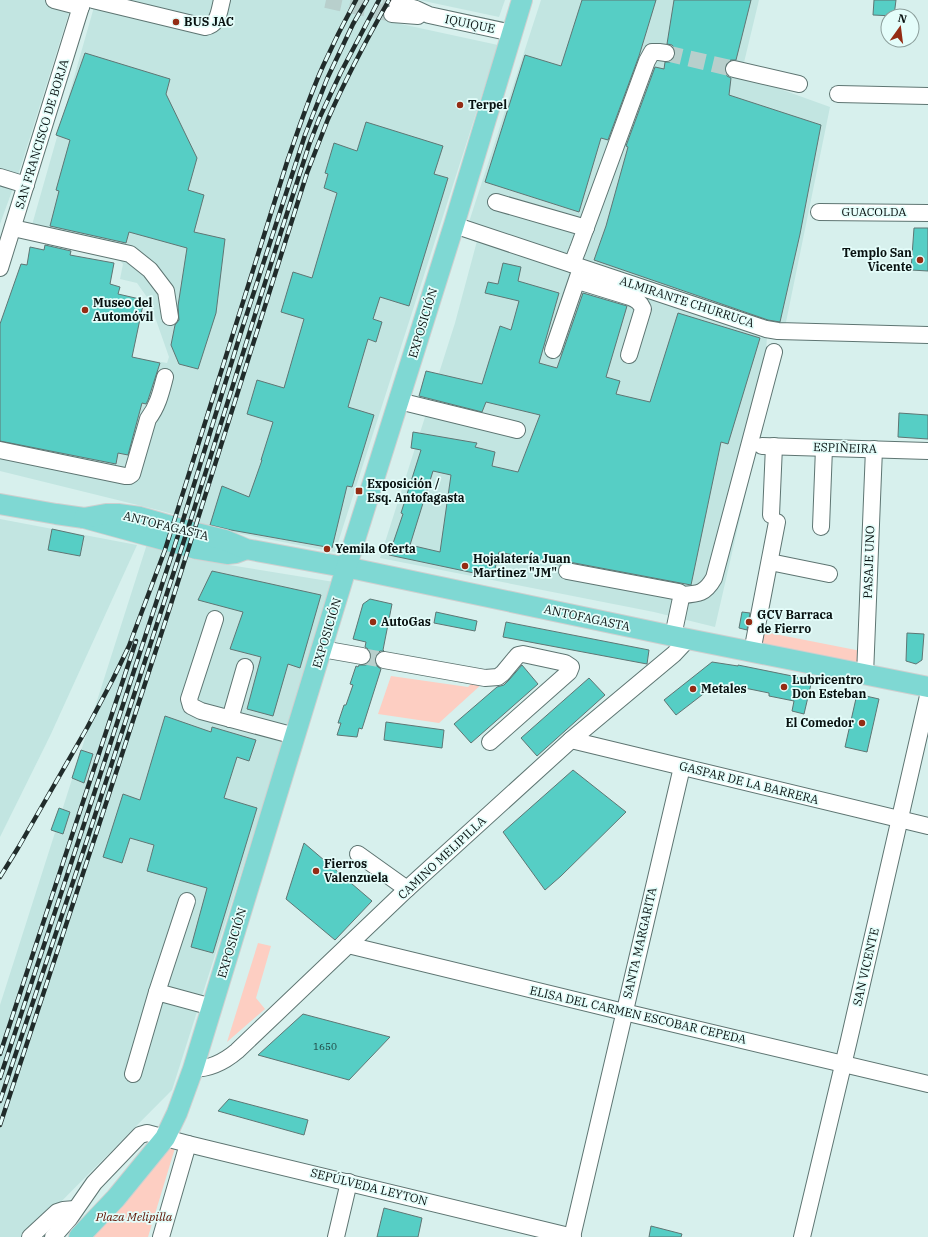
<svg xmlns="http://www.w3.org/2000/svg" width="928" height="1237" font-family="'IBM Plex Serif',serif">
  <style>
    .built { fill: #c2e5e1 }
    .green { fill: #fdcec2 }
    .building { fill: #56cec5; stroke: #5f7674; fill-rule: evenodd }
    .lines { fill: none; stroke-linecap: round; stroke-linejoin: round }
    .minor-tunnel { stroke: #b8cfcc; stroke-width: 16; stroke-dasharray: 16 8; stroke-linecap: butt }
    .minor-casing { stroke: #5e7572; stroke-width: 18 }
    .major-casing { stroke: #cecfcf; stroke-width: 22 }
    .minor { stroke: #fff; stroke-width: 16 }
    .major { stroke: #7fd8d3; stroke-width: 20 }
    .rail-casing { stroke: #212c2b; stroke-width: 4.5 }
    .rail { stroke: #e4fdfa; stroke-width: 3; stroke-dasharray: 9; stroke-linecap: butt }
    .poi-dot { fill: #942c14; stroke: #e4fdfa; stroke-width: 1.5 }
    .labels { text-anchor: middle; stroke-width: 3.5; stroke-linejoin: round; paint-order: stroke }
    .number-label { font-size: 10px; fill: #1c403d }
    .poi-label { font-size: 12px; font-weight: bold; fill: #081110; stroke: #e4fdfa; text-anchor: start }
    .street-label { font-size: 12px; fill: #081110; stroke: #e4fdfa }
    .park-label { font-size: 12px; font-style: italic; fill: #601404; stroke: #e4fdfa }
  </style>
  <rect width="100%" height="100%" fill="#d7f0ed"/>
  <g class="built">
    <polygon points="0,0 73,0 20,169 0,224"/>
    <polygon points="96,0 398,0 387,21 498,45 335,552 205,527 198,521 158,510 0,471 0,327 132,357 167,363 169,357 149,300 137,283 120,279 123,264 114,254 30,232"/>
    <polygon points="419,0 505,0 499,17"/>
    <polygon points="541,0 759,0 741,75 830,107 785,327 469,222"/>
    <polygon points="477,241 767,337 760,431 715,627 654,612 380,558 455,323"/>
    <polygon points="0,519 137,545 50,736 0,837"/>
    <polygon points="147,544 192,559 334,582 172,1090 26,1237 0,1237 0,1005"/>
  </g>
  <g class="green">
    <polygon points="759,631 861,651 861,666 755,645"/>
    <polygon points="391,676 468,687 474,681 483,683 439,723 378,714"/>
    <polygon points="258,943 271,946 256,998 265,1009 227,1042"/>
    <polygon points="175,1148 148,1237 89,1237 166,1150"/>
  </g>
  <g class="building">
    <polygon points="582,0 656,0 639,56 608,140 601,138 579,212 485,182 525,55 561,66"/>
    <polygon points="674,0 751,0 736,60 731,60 727,62 725,66 725,72 727,76 731,78 729,95 821,125 800,234 780,322 768,320 594,260 606,226 628,147 626,146 655,67 664,69 665,62 670,62 674,59 675,55 675,49 672,45 667,44"/>
    <polygon points="874,0 896,0 894,16 873,15"/>
    <polygon points="85,53 170,79 166,94 197,158 188,190 204,195 194,232 225,239 216,313 198,369 179,364 171,345 175,325 179,320 178,306 187,248 129,232 126,243 50,226 59,191 56,190 70,140 56,135"/>
    <polygon points="366,122 443,146 434,174 448,178 409,306 380,297 373,319 382,322 376,342 368,339 348,407 374,415 352,487 347,486 332,548 231,530 210,525 222,486 249,497 262,460 261,460 273,422 247,414 257,380 284,388 304,319 281,312 293,272 312,278 337,193 324,188 328,174 325,173 334,143 357,151"/>
    <polygon points="914,228 928,228 928,271 911,270"/>
    <polygon points="45,245 71,251 70,255 114,263 110,284 120,287 118,294 144,300 132,357 160,363 148,400 146,404 142,403 128,455 118,453 116,464 0,441 0,324 21,264 27,265 30,247 44,250"/>
    <path d="M503,263L521,267L518,281L559,293L539,363L557,368L583,293L627,306L606,377L620,381L616,394L650,402L678,313L760,338L728,444L721,442L691,585L569,562H564L560,565L499,552L493,577L389,555L403,514L401,513L421,450L411,448L413,432L477,443L475,447L495,452L492,466L518,472L540,415L486,402L482,412L419,396L426,371L482,384L500,326L511,330L519,301L485,293L488,282L498,284ZM433,471L451,475L440,552L410,545Z"/>
    <polygon points="899,413 928,415 928,439 898,437"/>
    <polygon points="52,529 84,536 80,556 48,550"/>
    <polygon points="212,571 321,595 300,668 288,664 273,716 247,709 261,657 230,649 243,612 198,600"/>
    <polygon points="370,599 392,604 383,650 384,651 380,651 377,654 375,659 375,664 378,667 381,669 362,729 359,728 357,737 337,735 341,723 338,723 344,705 346,705 353,685 350,684 356,666 358,667 359,665 366,665 370,662 371,658 371,652 368,649 365,647 366,642 353,639 363,604"/>
    <polygon points="436,612 477,621 475,631 434,623"/>
    <polygon points="742,612 750,613 747,630 739,628"/>
    <polygon points="506,622 649,650 647,664 503,637"/>
    <polygon points="907,633 924,634 922,660 916,664 906,661"/>
    <polygon points="712,662 738,666 738,665 812,680 804,714 792,711 794,701 769,696 769,693 730,685 728,691 711,688 676,715 664,700"/>
    <polygon points="522,665 538,684 471,743 454,724 497,687 504,685 509,680"/>
    <polygon points="589,678 605,695 537,756 521,738"/>
    <polygon points="857,694 879,699 867,752 845,747"/>
    <polygon points="165,716 211,732 212,727 256,740 249,761 237,757 224,798 257,808 213,953 191,947 207,888 147,871 154,845 130,838 122,863 103,857 123,794 140,800"/>
    <polygon points="386,722 444,730 442,748 384,740"/>
    <polygon points="81,750 93,754 84,783 72,778"/>
    <polygon points="573,770 626,812 561,876 545,890 503,832"/>
    <polygon points="59,808 70,812 63,834 51,830"/>
    <polygon points="304,843 372,901 335,940 286,899"/>
    <polygon points="303,1014 390,1037 349,1080 258,1055"/>
    <polygon points="229,1099 308,1120 304,1135 218,1111"/>
    <polygon points="384,1208 422,1218 418,1237 377,1237"/>
    <polygon points="651,1226 682,1234 681,1237 649,1237"/>
  </g>
  <g class="lines">
    <g class="minor-tunnel">
      <polyline points="326,0 392,14"/>
      <polyline points="383,0 397,3"/>
      <polyline points="666,53 734,69"/>
      <polyline points="362,656 384,660"/>
    </g>
    <g class="minor-casing">
      <g id="minor">
        <polyline points="54,0 81,7"/>
        <path d="M93,0L205,27C219,25 219,11 222,0"/>
        <polyline points="397,3 416,9 429,15 512,33"/>
        <polyline points="392,14 418,16"/>
        <polyline points="734,69 799,84"/>
        <polyline points="838,94 928,96"/>
        <polyline points="0,177 26,185"/>
        <polyline points="496,202 586,228"/>
        <polyline points="819,212 928,213"/>
        <polyline points="454,225 766,329 778,331 928,335"/>
        <polyline points="13,228 130,254 150,270 166,291 170,317"/>
        <polyline points="572,264 578,249 647,61 652,52 659,52 666,53"/>
        <polyline points="0,268 83,0"/>
        <path d="M578,281L630,297C637,300 640,302 643,309L629,355"/>
        <polyline points="553,350 580,271"/>
        <polyline points="399,401 517,430"/>
        <polyline points="762,446 928,451"/>
        <path d="M0,450L125,476H129L132,474L148,419C158,406 161,392 165,377"/>
        <polyline points="771,515 774,446"/>
        <polyline points="821,527 824,448"/>
        <polyline points="770,562 829,574"/>
        <polyline points="567,571 679,592 681,598 673,636"/>
        <path d="M681,595C698,594 705,594 714,578L774,352"/>
        <polyline points="215,619 189,699 191,706 201,711 295,736"/>
        <polyline points="322,649 362,656"/>
        <polyline points="752,652 777,522"/>
        <polyline points="384,660 485,678 498,677 503,673 518,655 523,654 565,663 571,667 569,672 490,742"/>
        <polyline points="865,675 874,449"/>
        <polyline points="230,719 245,667"/>
        <polyline points="571,740 928,826"/>
        <polyline points="358,854 407,889"/>
        <polyline points="348,945 624,1012 928,1084"/>
        <polyline points="157,992 187,901"/>
        <path d="M193,1069C210,1069 224,1062 237,1051L407,889L571,740L674,654L688,639"/>
        <polyline points="133,1074 157,992 212,1007"/>
        <polyline points="30,1237 57,1212 63,1210 75,1209"/>
        <polyline points="53,1237 69,1219 94,1183 140,1135 147,1133 188,1144 573,1237"/>
        <polyline points="161,1237 188,1144"/>
        <polyline points="336,1237 349,1182"/>
        <polyline points="572,1237 682,767"/>
        <polyline points="802,1237 849,1040 928,696"/>
      </g>
    </g>
    <g class="major-casing">
      <g id="major">
        <polyline points="0,504 56,514 84,518 197,549 227,554 236,553 244,550"/>
        <polyline points="84,518 106,514 118,514 140,517 192,532 225,540 246,549 360,570 673,636 928,687"/>
        <polyline points="79,1237 116,1198 165,1138 177,1113 193,1069 352,549 454,225 522,0"/>
      </g>
    </g>
    <use href="#minor" class="minor"/>
    <use href="#major" class="major"/>
    <g class="rail-casing">
      <g id="rail">
        <path d="M0,877L18,848L87,728L113,679L129,646L165,550L288,159C299,128 309,97 323,66C333,44 344,22 356,0"/>
        <polyline points="0,1054 136,641"/>
        <polyline points="0,1078 93,797 184,517 241,332 305,135 327,79 353,24 367,0"/>
        <polyline points="0,1101 88,837 191,519 281,232 309,145 319,119 341,72 379,0"/>
        <path d="M0,1125L97,831L171,604L307,173C314,155 321,137 328,119C346,78 367,39 389,0"/>
      </g>
    </g>
    <use href="#rail" class="rail"/>
  </g>
  <g class="poi-dot">
    <circle cx="176" cy="22" r="4"/>
    <circle cx="460" cy="105" r="4"/>
    <circle cx="920" cy="260" r="4"/>
    <circle cx="85" cy="310" r="4"/>
    <rect x="355" y="487" width="8" height="8" rx="2"/>
    <circle cx="327" cy="549" r="4"/>
    <circle cx="465" cy="566" r="4"/>
    <circle cx="373" cy="622" r="4"/>
    <circle cx="749" cy="622" r="4"/>
    <circle cx="784" cy="687" r="4"/>
    <circle cx="693" cy="689" r="4"/>
    <circle cx="862" cy="723" r="4"/>
    <circle cx="316" cy="871" r="4"/>
  </g>
  <g class="labels">
    <g class="number-label">
      <text x="325" y="1050">1650</text>
    </g>
    <g class="poi-label">
      <text x="184" y="26">BUS JAC</text>
      <text x="468" y="109">Terpel</text>
      <text x="912" y="257" text-anchor="end">Templo San<tspan x="912" dy="14">Vicente</tspan></text>
      <text x="93" y="307">Museo del<tspan x="93" dy="14">Automóvil</tspan></text>
      <text x="367" y="488">Exposición /<tspan x="367" dy="14">Esq. Antofagasta</tspan></text>
      <text x="335" y="553">Yemila Oferta</text>
      <text x="473" y="563">Hojalatería Juan<tspan x="473" dy="14">Martinez "JM"</tspan></text>
      <text x="757" y="619">GCV Barraca<tspan x="757" dy="14">de Fierro</tspan></text>
      <text x="381" y="626">AutoGas</text>
      <text x="792" y="684">Lubricentro<tspan x="792" dy="14">Don Esteban</tspan></text>
      <text x="701" y="693">Metales</text>
      <text x="854" y="727" text-anchor="end">El Comedor</text>
      <text x="324" y="868">Fierros<tspan x="324" dy="14">Valenzuela</tspan></text>
    </g>
    <g class="street-label">
      <text transform="translate(470 24) rotate(12)" y="4">IQUIQUE</text>
      <text transform="translate(42 134) rotate(-73)" y="4">SAN FRANCISCO DE BORJA</text>
      <text x="874" y="216">GUACOLDA</text>
      <text transform="translate(687 302) rotate(18)" y="4">ALMIRANTE CHURRUCA</text>
      <text transform="translate(423 323) rotate(-73)" y="4">EXPOSICIÓN</text>
      <text transform="translate(845 448) rotate(2)" y="4">ESPIÑEIRA</text>
      <text transform="translate(166 526) rotate(14)" y="4">ANTOFAGASTA</text>
      <text transform="translate(869 562) rotate(-88)" y="4">PASAJE UNO</text>
      <text transform="translate(587 618) rotate(12)" y="4">ANTOFAGASTA</text>
      <text transform="translate(327 633) rotate(-73)" y="4">EXPOSICIÓN</text>
      <text transform="translate(749 783) rotate(14)" y="4">GASPAR DE LA BARRERA</text>
      <text transform="translate(442 858) rotate(-43)" y="4">CAMINO MELIPILLA</text>
      <text transform="translate(232 943) rotate(-73)" y="4">EXPOSICIÓN</text>
      <text transform="translate(640 943) rotate(-77)" y="4">SANTA MARGARITA</text>
      <text transform="translate(866 967) rotate(-77)" y="4">SAN VICENTE</text>
      <text transform="translate(638 1015) rotate(13)" y="4">ELISA DEL CARMEN ESCOBAR CEPEDA</text>
      <text transform="translate(369 1187) rotate(14)" y="4">SEPÚLVEDA LEYTON</text>
    </g>
    <g class="park-label">
      <text x="134" y="1221">Plaza Melipilla</text>
    </g>
  </g>
  <g transform="translate(900 28) rotate(14)"><circle r="19" fill="#e4fdfa" stroke="#8c9f9c"/>
  <path d="M0-3L7 15L0 10L-7 15Z" fill="#942c14"/>
  <text y="-6" font-size="11" font-weight="bold" text-anchor="middle" fill="#081110">N</text>
  </g>
</svg>
